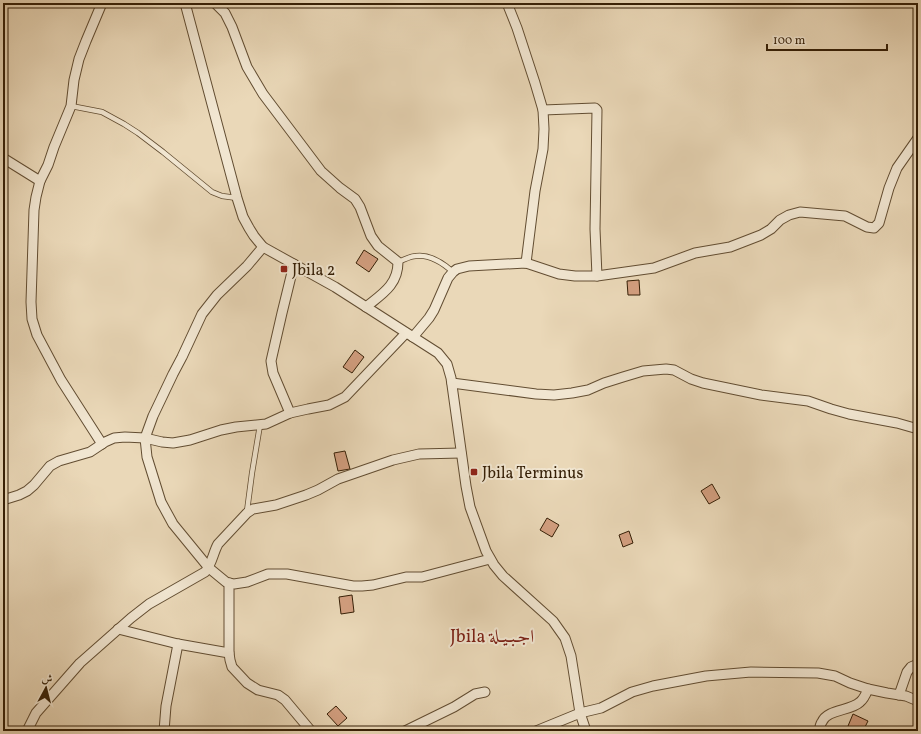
<svg xmlns="http://www.w3.org/2000/svg" width="921" height="734" font-family="Vollkorn,Amiri,serif">
  <style>
    .building { fill: #d39f80; stroke: #351f06 }
    .lines { fill: none; stroke-linecap: round; stroke-linejoin: round }
    .lane-casing { stroke: #624d32; stroke-width: 6 }
    .street-casing { stroke: #624d32; stroke-width: 11 }
    .lane { stroke: #f1e6d1; stroke-width: 4.5 }
    .street { stroke: #f1e6d1; stroke-width: 9 }
    .poi-dot { fill: #8f2418; stroke: #f1e6d1; stroke-width: 1.5 }
    .labels { text-anchor: middle; stroke-width: 4; stroke-linejoin: round; paint-order: stroke }
    .poi-label { font-size: 16px; fill: #351f06; stroke: #f1e6d1; text-anchor: start }
    .quarter-label { font-size: 18px; fill: #7a1f14; stroke: #f1e6d1 }
  </style>
  <rect width="100%" height="100%" fill="#ead8b8"/>
  <filter id="stains"><feTurbulence type="fractalNoise" baseFrequency=".005" numOctaves="4"/><feColorMatrix values="0 0 0 0 .2 0 0 0 0 .09 0 0 0 0 .02 0 0 0 .5 -.17"/></filter>
  <radialGradient id="worn" r=".72"><stop offset=".6" stop-color="#630" stop-opacity="0"/><stop offset="1" stop-color="#630" stop-opacity=".3"/></radialGradient>
  <g class="building">
    <polygon points="364,250 378,259 369,272 356,263"/>
    <polygon points="639,280 640,295 628,295 627,281"/>
    <polygon points="355,350 364,357 352,373 343,367"/>
    <polygon points="345,451 350,469 338,471 334,453"/>
    <polygon points="712,484 720,498 709,504 701,491"/>
    <polygon points="547,518 559,525 552,537 540,530"/>
    <polygon points="629,531 633,543 623,547 619,535"/>
    <polygon points="352,595 354,612 341,614 339,597"/>
    <polygon points="336,706 347,718 338,726 327,714"/>
    <polygon points="853,714 868,721 863,731 859,731 848,726"/>
  </g>
  <g class="lines">
    <g class="lane-casing">
      <g id="lane">
        <polyline points="71,106 102,112 124,124 138,133 163,152 212,192 222,196 237,198"/>
        <path d="M398,262C404,260 410,256 416,256C430,254 443,263 453,272"/>
        <polyline points="247,511 252,473 260,425"/>
      </g>
    </g>
    <g class="street-casing">
      <g id="street">
        <polyline points="185,3 237,198 243,217 249,228 254,236 263,247 335,287 438,353 447,364 451,378 466,486 470,507 486,551 494,565 503,576 553,621 565,638 571,656 580,713 586,731"/>
        <path d="M215,3L225,13L232,27L247,67L263,94L321,171L340,188L355,199L360,207L371,236L378,246L398,262C398,285 382,294 366,307"/>
        <polyline points="507,3 517,28 535,83 543,110 544,129 543,149 535,191 526,263"/>
        <polyline points="543,110 595,108 597,110 595,229 597,276"/>
        <polyline points="3,158 40,181"/>
        <polyline points="263,247 247,266 217,295 202,314 182,357 173,374 153,416 145,438 147,457 161,502 173,524 209,568 226,582 234,584 247,582 268,574 287,574 353,586 362,586 373,585 406,577 422,577 490,559"/>
        <polyline points="413,337 429,318 434,310 448,278 453,272 457,269 469,266 526,263 559,274 575,276 597,276 654,268 695,253 730,247 761,235 771,229 780,220 789,215 800,212 845,216 867,227 874,228 879,223 889,188 897,168 918,138"/>
        <polyline points="452,383 536,394 554,395 572,393 588,390 604,383 623,377 643,371 666,369 674,370 691,379 703,383 761,395 808,401 831,409 849,414 897,423 918,429"/>
        <polyline points="290,413 273,373 271,361 282,313 294,264"/>
        <polyline points="102,444 61,380 37,335 32,319 31,302 34,210 36,197 40,181 48,165 54,147 71,106 74,80 79,59 86,41 102,3"/>
        <polyline points="3,500 19,495 27,491 34,485 50,466 59,461 90,452 105,442 114,438 125,437 145,438 162,442 173,443 190,440 221,430 236,427 266,424 290,413 308,409 329,405 345,397 406,333"/>
        <polyline points="229,583 229,653 230,660 232,667 247,683 258,690 278,695 285,700 311,731"/>
        <polyline points="118,629 178,644 229,653"/>
        <polyline points="899,695 907,672 911,667 918,664"/>
        <path d="M27,731L36,713L80,663L131,618L149,604L205,572C212,564 213,553 218,544L247,513L253,509L276,505L306,495L318,490L338,479L393,460L419,454L461,453"/>
        <polyline points="164,731 166,706 178,644"/>
        <polyline points="405,731 454,707 475,694 485,692"/>
        <polyline points="536,731 580,713 601,708 632,692 653,686 706,676 751,672 818,673 835,676 850,683 868,689 887,693 906,696 918,701"/>
        <path d="M819,731C820,728 820,724 822,722C827,709 851,711 860,702C864,699 866,694 868,689"/>
      </g>
    </g>
    <use href="#lane" class="lane"/>
    <use href="#street" class="street"/>
  </g>
  <g class="poi-dot">
    <rect x="280" y="265" width="8" height="8" rx="2"/>
    <rect x="470" y="468" width="8" height="8" rx="2"/>
  </g>
  <g class="labels">
    <g class="poi-label">
      <text x="292" y="275">Jbila 2</text>
      <text x="482" y="478">Jbila Terminus</text>
    </g>
    <g class="quarter-label">
      <text x="492" y="642">Jbila اجـبـيـلة</text>
    </g>
  </g>
  <rect width="921" height="734" fill="none" stroke="#ead8b8" stroke-width="16"/>
  <rect x="4" y="4" width="913" height="726" fill="none" stroke="#351f06" stroke-width="2"/>
  <rect x="8" y="8" width="905" height="718" fill="none" stroke="#351f06"/>
  <g transform="translate(46 688) rotate(7)" stroke="#f1e6d1" stroke-width="3" paint-order="stroke">
  <path d="M0-3L7 15L0 10L-7 15Z" fill="#351f06"/>
  <text y="-6" font-size="11" font-weight="bold" text-anchor="middle" fill="#351f06">ش</text>
  </g>
  <path d="M767 44v6h120v-6" fill="none" stroke="#351f06" stroke-width="2"/>
  <text x="773" y="44" font-size="12" fill="#351f06" stroke="#f1e6d1" stroke-width="3" paint-order="stroke">100 m</text>
  <rect width="100%" height="100%" filter="url(#stains)"/>
  <rect width="100%" height="100%" fill="url(#worn)"/>
</svg>
